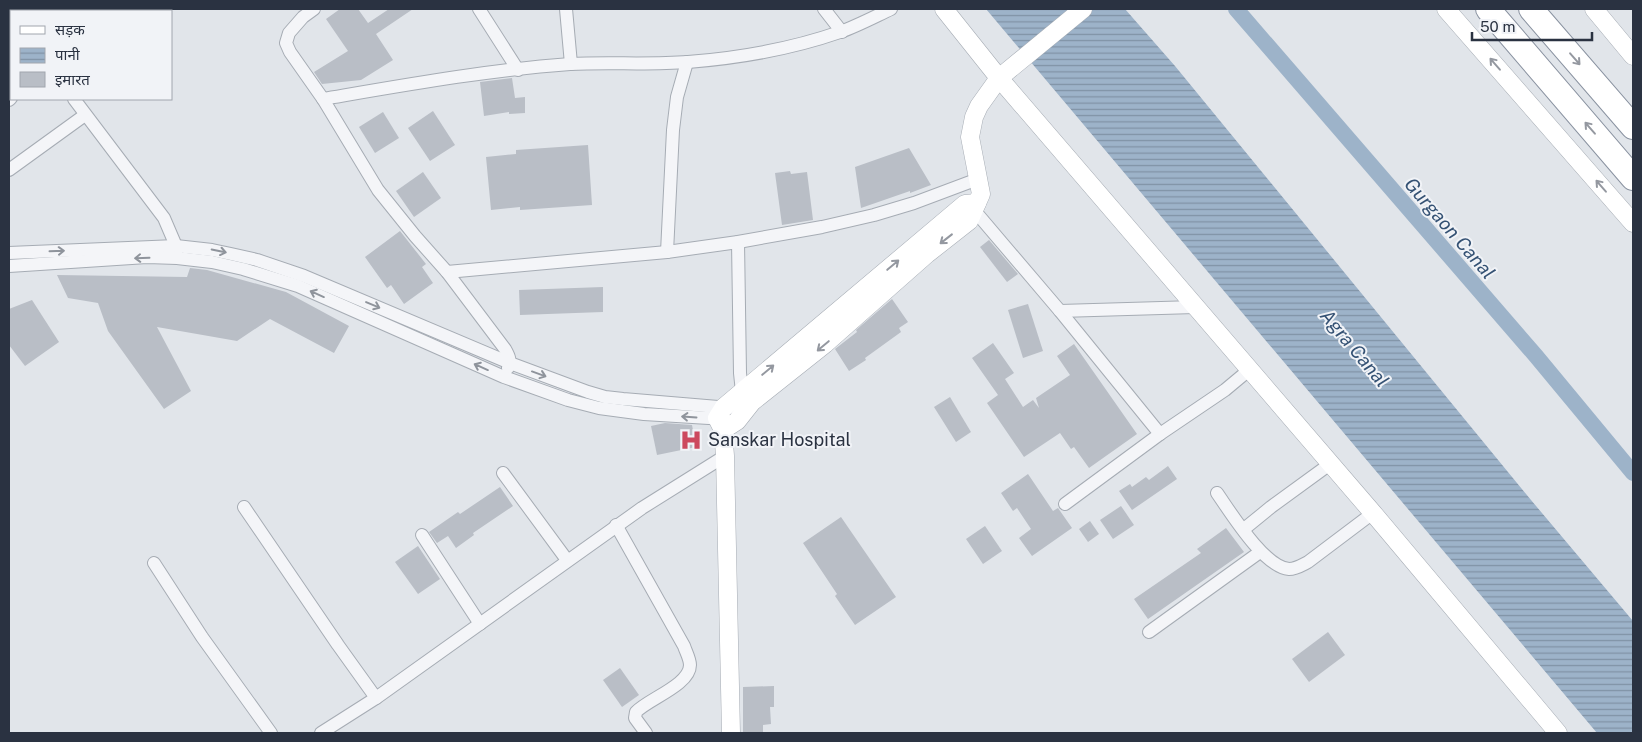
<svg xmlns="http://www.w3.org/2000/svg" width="1642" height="742" font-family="'Public Sans','Noto Sans Devanagari',sans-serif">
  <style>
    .water { fill: url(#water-rules) }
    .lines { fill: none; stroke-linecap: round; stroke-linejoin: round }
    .canal { stroke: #9db3c9; stroke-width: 16 }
    .building { fill: #b9bec6 }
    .street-casing { stroke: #a6acb4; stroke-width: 14 }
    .secondary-casing { stroke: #a6acb4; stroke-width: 19 }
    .highway-casing { stroke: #8992a0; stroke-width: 26 }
    .street { stroke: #f4f5f8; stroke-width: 12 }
    .secondary { stroke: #fff; stroke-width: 18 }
    .highway { stroke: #fff; stroke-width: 24 }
    .oneway { stroke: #9498a0 }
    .oneway2 { stroke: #8f949c }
    .labels { text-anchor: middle; stroke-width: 4; stroke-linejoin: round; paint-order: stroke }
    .poi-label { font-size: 18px; fill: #2a3241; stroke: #f1f3f7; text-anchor: start }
    .water-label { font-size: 19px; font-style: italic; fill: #355274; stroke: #f1f3f7 }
  </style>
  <defs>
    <pattern id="water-rules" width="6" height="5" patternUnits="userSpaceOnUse" patternTransform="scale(1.25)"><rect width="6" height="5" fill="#9db3c9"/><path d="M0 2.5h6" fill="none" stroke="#8092a5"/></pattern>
  </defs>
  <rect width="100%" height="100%" fill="#e1e5ea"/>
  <polygon class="water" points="986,9 1125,9 1175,66 1531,500 1633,621 1633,733 1597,733"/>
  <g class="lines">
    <polyline class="canal" points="1236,9 1536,356 1633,473"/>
  </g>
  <g class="building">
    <polygon points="340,9 358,9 368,23 389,9 413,9 376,34 393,60 361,80 322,84 314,72 348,51 326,19"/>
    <polygon points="512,78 515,98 525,97 525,113 509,114 509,112 484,116 480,82"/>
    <polygon points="433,111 455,145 430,161 408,128"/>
    <polygon points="383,112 399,138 375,153 359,127"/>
    <polygon points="588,145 592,205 520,210 520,207 491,210 486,157 516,154 516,150"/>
    <polygon points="909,148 931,185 910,193 910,191 861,208 855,167"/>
    <polygon points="790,171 791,174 807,172 813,220 782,225 775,173"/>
    <polygon points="423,172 441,198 414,217 396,191"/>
    <polygon points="400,231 426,264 422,267 433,283 404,304 391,285 387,288 365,257"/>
    <polygon points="989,240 1018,274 1007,282 980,247"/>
    <polygon points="190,268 207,270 286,292 349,326 334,353 270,319 237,341 157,327 191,391 164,409 108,331 98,303 68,298 57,275 187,277"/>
    <polygon points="603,287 603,312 520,315 519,290"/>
    <polygon points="892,299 908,322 899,328 901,332 865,358 866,360 849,371 835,349 857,332 856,330"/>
    <polygon points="32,300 59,342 25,366 9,345 9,309"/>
    <polygon points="1028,304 1043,351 1023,358 1008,310"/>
    <polygon points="993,343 1014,373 1005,379 1023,407 1033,400 1039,408 1036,398 1070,375 1057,356 1074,344 1137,434 1089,468 1074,447 1071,449 1060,433 1024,457 987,403 998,395 972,358"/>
    <polygon points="950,397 971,432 956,442 934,407"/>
    <polygon points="665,423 692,425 696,447 657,455 651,426"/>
    <polygon points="1168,466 1177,479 1132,510 1119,491 1130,484 1132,487 1146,477 1149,480"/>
    <polygon points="1028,474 1053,511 1058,508 1072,528 1032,556 1019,538 1031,529 1017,508 1013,511 1001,493"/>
    <polygon points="500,487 513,506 473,533 474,535 456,548 448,536 437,543 429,532 458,512 460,514"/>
    <polygon points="1121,506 1134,525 1113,539 1100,520"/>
    <polygon points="841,517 896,597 855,625 835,596 837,594 803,543"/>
    <polygon points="1090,521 1099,534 1088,542 1079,529"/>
    <polygon points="985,526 1002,551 983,564 966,539"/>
    <polygon points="1226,528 1244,552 1148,619 1134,599 1201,553 1197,549"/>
    <polygon points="418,546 440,579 418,594 395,562"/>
    <polygon points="1328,632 1345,655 1309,682 1292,659"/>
    <polygon points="620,668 639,695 622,707 603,680"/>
    <polygon points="774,686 774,707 770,707 771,724 763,725 763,733 743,733 743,687"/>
  </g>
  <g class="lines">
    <g class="street-casing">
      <g id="street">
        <polyline points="11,9 13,11"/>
        <path d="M314,9L303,17L289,33L286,43L290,52L323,99L378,190L415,236L447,272L505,349C509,356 511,360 508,368"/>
        <polyline points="479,9 518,70"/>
        <polyline points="566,9 571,64"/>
        <polyline points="824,9 842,32"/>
        <polyline points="74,99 164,218 176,246 176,253"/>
        <path d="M323,99C405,85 488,70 570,64C609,62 649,65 688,62C739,58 791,49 840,32C857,26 874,17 891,9"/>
        <polyline points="9,100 11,98"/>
        <polyline points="9,170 85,115"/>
        <polyline points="974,210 1060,311 1160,434"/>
        <polyline points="738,242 740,373 742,392"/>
        <polyline points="667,252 673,130 677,97 687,62"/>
        <polyline points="9,253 176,246 212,250 231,254 257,260 304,276 510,363 588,392 605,397 623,399 730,408"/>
        <polyline points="9,266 147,257 177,258 212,262 243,269 298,286 504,377 568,400 599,408 644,414 725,419"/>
        <polyline points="447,272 667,252 738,242 822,227 874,215 914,203 978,179"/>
        <polyline points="1060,311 1195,307"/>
        <polyline points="503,473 567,560"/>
        <path d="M1217,493C1231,513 1264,567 1289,569C1296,569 1302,565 1308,562L1373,513"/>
        <polyline points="1065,504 1160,434 1225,390 1249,370"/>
        <polyline points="244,507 338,645 376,698"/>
        <path d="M616,525L684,646C686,652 690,659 690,665C690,685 648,699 636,712L635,718L646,733"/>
        <polyline points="1244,529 1271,507 1330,464"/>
        <polyline points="422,535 480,624"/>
        <polyline points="154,563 202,637 271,733"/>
        <polyline points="1149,632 1260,552"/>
        <polyline points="321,733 376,698 642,508 725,456"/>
      </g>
    </g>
    <g class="secondary-casing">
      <g id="secondary">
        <polyline points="944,9 999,78 1373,513 1558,733"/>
        <polyline points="1446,9 1633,223"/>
        <polyline points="1594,9 1633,56"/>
        <polyline points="723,430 737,421 752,402 825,344 927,254 969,221 981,194 970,137 974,117 979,106 999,78 1083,9"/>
        <polyline points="731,733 725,456 723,430 717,418 724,407 965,204 977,203"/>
      </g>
    </g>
    <g class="highway-casing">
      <g id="highway">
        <polyline points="1488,9 1633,178"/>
        <polyline points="1531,9 1633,127"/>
      </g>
    </g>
    <use href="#street" class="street"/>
    <use href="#secondary" class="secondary"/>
    <use href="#highway" class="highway"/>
  </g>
  <defs><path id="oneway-shaft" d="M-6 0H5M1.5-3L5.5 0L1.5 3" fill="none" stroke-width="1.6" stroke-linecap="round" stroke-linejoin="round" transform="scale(1.25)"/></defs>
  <g class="oneway">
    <use href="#oneway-shaft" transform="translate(1575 59) rotate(49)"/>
    <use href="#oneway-shaft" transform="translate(1495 64) rotate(-131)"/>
    <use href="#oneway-shaft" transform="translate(1590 128) rotate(-131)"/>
    <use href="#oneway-shaft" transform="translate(1601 186) rotate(-131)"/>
    <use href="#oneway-shaft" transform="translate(946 239) rotate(142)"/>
    <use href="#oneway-shaft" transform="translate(893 265) rotate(-40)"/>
    <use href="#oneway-shaft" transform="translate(823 346) rotate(140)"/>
    <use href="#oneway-shaft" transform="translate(768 370) rotate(-40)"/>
  </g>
  <g class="oneway2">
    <use href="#oneway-shaft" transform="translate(57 251) rotate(-2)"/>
    <use href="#oneway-shaft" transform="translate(219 251) rotate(12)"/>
    <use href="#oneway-shaft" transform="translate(142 258) rotate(178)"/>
    <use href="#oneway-shaft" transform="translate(317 294) rotate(-156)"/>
    <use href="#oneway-shaft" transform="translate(373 305) rotate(23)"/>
    <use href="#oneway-shaft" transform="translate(481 367) rotate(-156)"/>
    <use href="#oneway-shaft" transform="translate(539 374) rotate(20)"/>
    <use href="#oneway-shaft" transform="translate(689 417) rotate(-176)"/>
  </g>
  <defs>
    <g id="hospital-bare" transform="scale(1.725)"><path d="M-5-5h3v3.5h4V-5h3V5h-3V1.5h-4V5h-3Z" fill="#cc495e" stroke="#f1f3f7" stroke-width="2.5" paint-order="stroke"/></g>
  </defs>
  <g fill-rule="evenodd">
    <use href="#hospital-bare" x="691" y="440"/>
  </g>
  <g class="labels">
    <g class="poi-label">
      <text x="708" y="446">Sanskar Hospital</text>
    </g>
    <g class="water-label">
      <text transform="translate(1450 228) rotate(49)" y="7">Gurgaon Canal</text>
      <text transform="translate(1355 348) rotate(50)" y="7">Agra Canal</text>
    </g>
  </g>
  <rect width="1642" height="742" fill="none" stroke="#2a3241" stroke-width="20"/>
  <rect x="10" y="10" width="162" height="90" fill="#f1f3f7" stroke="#a1a6ae"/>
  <rect x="20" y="26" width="25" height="8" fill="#ffffff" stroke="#a1a6ae"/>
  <text x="55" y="35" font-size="15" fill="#2a3241">सड़क</text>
  <rect x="20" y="48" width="25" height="15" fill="url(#water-rules)" stroke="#a1a6ae"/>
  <text x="55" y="60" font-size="15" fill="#2a3241">पानी</text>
  <rect x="20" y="72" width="25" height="15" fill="#b9bec6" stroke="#a1a6ae"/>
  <text x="55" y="85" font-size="15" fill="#2a3241">इमारत</text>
  <path d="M1472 32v8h120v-8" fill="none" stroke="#2a3241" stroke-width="2.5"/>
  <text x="1480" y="32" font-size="15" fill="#2a3241" stroke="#f1f3f7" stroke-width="4" paint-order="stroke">50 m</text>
</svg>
